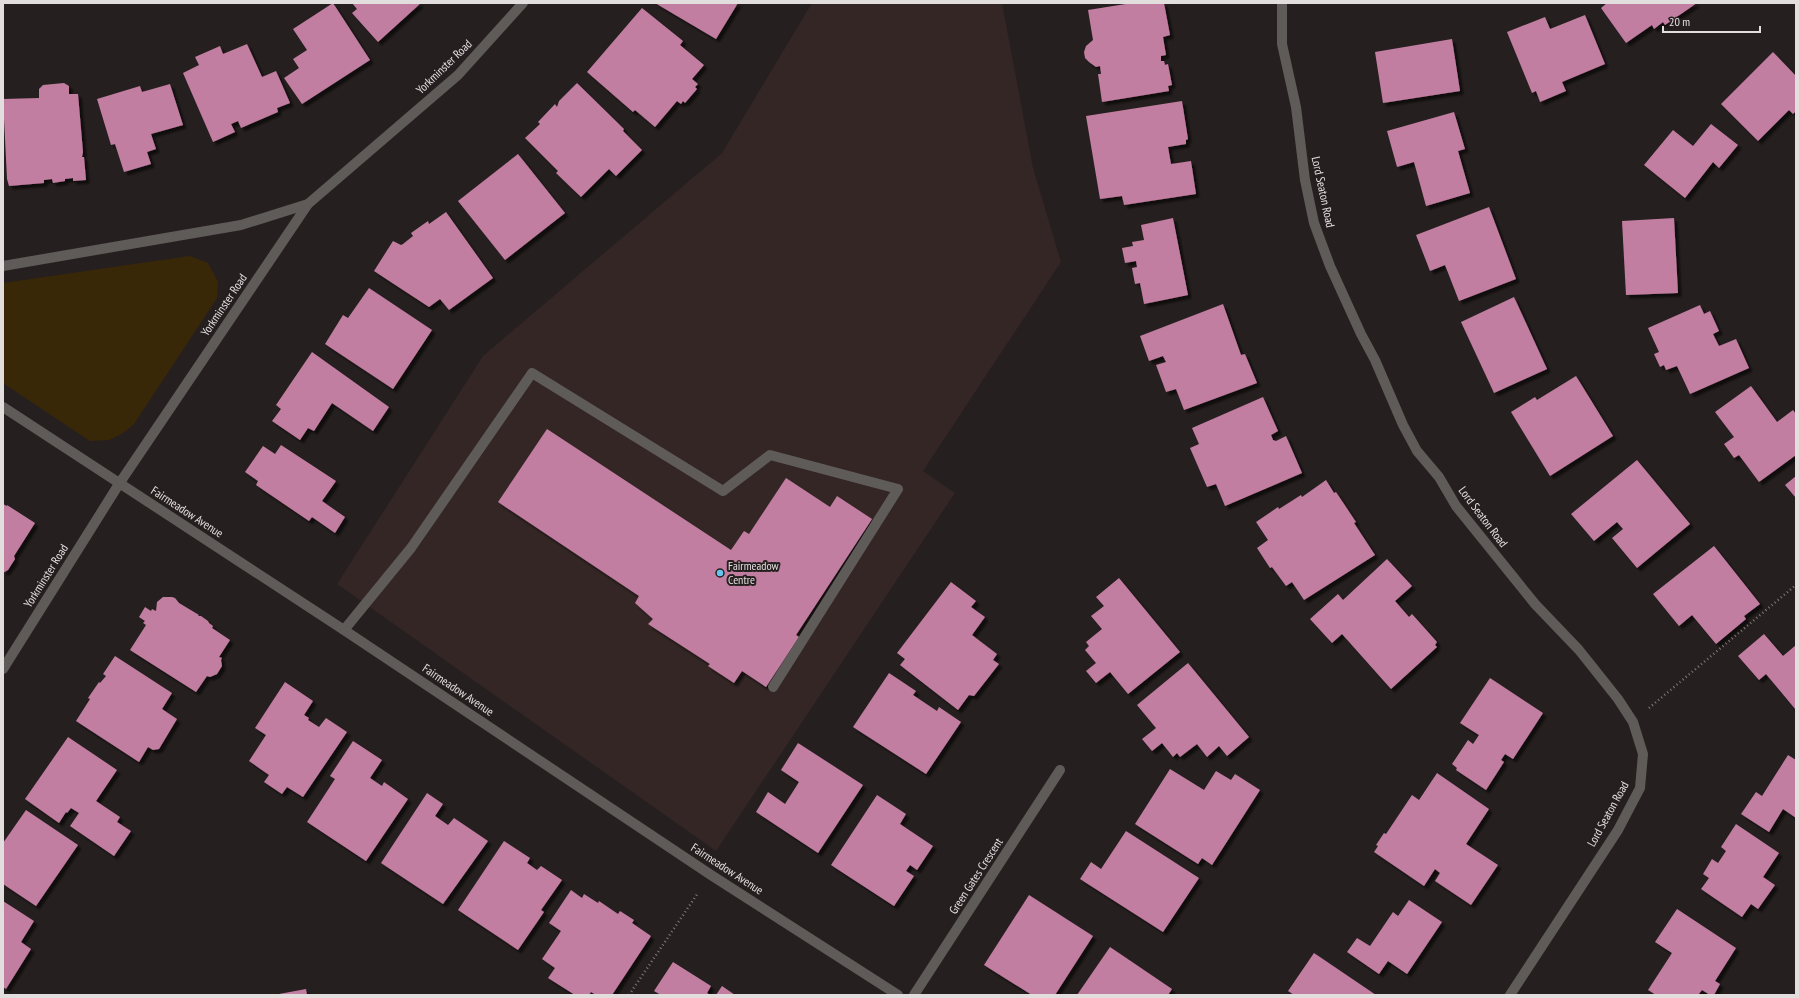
<svg xmlns="http://www.w3.org/2000/svg" width="1799" height="998" font-family="'PT Sans Narrow',sans-serif">
  <style>
    .built { fill: #332625 }
    .green { fill: #392807 }
    .building { fill: #c27ea0; filter: url(#shadow) }
    .lines { fill: none; stroke-linecap: round; stroke-linejoin: round }
    .path { stroke: #807a7a; stroke-width: 2.5; stroke-dasharray: 1 3; stroke-linecap: butt }
    .service { stroke: #5e5b59; stroke-width: 10 }
    .minor { stroke: #5e5b59; stroke-width: 10 }
    .poi-dot { fill: #64c5ee; stroke: #261f1f; stroke-width: 1.5 }
    .labels { text-anchor: middle; stroke-width: 4; stroke-linejoin: round; paint-order: stroke }
    .street-label { font-size: 12px; fill: #e3dede; stroke: #261f1f }
    .poi-label { font-size: 12px; fill: #e3dede; stroke: #261f1f; text-anchor: start }
  </style>
  <defs>
    <filter id="shadow"><feDropShadow dx="3.5" dy="3.5" stdDeviation="1" flood-color="#0009"/></filter>
  </defs>
  <rect width="100%" height="100%" fill="#261f1f"/>
  <polygon class="built" points="812,3 1002,3 1033,168 1061,262 923,471 955,493 716,851 337,584 483,356 722,153"/>
  <polygon class="green" points="190,256 208,263 218,282 217,298 134,424 123,433 109,440 90,441 3,383 3,283"/>
  <g class="building">
    <polygon points="333,3 370,60 302,104 284,78 299,68 293,59 307,50 293,29"/>
    <polygon points="352,3 421,3 378,42 352,13 357,9"/>
    <polygon points="655,3 738,3 716,39"/>
    <polygon points="1132,3 1164,3 1170,35 1163,37 1166,55 1161,56 1161,61 1164,61 1165,65 1168,64 1172,85 1168,86 1169,91 1102,102 1098,74 1101,74 1100,66 1096,67 1089,62 1085,58 1084,52 1086,46 1093,40 1088,10"/>
    <polygon points="1607,3 1697,3 1665,25 1663,22 1654,29 1652,25 1626,43 1601,8"/>
    <polygon points="642,8 683,41 680,45 704,65 692,79 698,84 695,87 697,89 685,103 683,101 681,104 677,101 655,127 635,110 633,112 587,72"/>
    <polygon points="1585,15 1605,64 1562,82 1566,91 1540,102 1536,91 1532,93 1507,32 1545,17 1550,29"/>
    <polygon points="1452,39 1460,91 1383,103 1375,52"/>
    <polygon points="247,44 262,77 276,71 290,103 277,108 278,112 241,128 238,121 231,124 235,132 213,142 183,73 199,65 195,57 220,46 223,54"/>
    <polygon points="1773,52 1796,76 1796,111 1793,114 1789,110 1758,141 1721,104"/>
    <polygon points="64,83 69,86 69,94 78,94 83,152 82,157 84,157 86,180 73,181 73,178 65,179 65,181 53,183 52,179 44,180 44,183 9,186 7,179 3,99 39,98 39,89 43,85"/>
    <polygon points="577,83 624,129 623,131 642,150 616,176 609,169 581,197 556,173 558,171 525,138 540,124 538,122 555,104 557,107 559,101"/>
    <polygon points="170,84 183,125 151,134 156,149 147,152 151,164 124,172 115,144 111,145 97,99 140,86 142,92"/>
    <polygon points="1182,101 1188,139 1186,140 1186,144 1168,147 1171,164 1191,161 1196,194 1124,205 1122,196 1100,199 1086,116"/>
    <polygon points="1454,112 1465,149 1458,151 1470,193 1426,206 1414,162 1397,167 1387,131"/>
    <polygon points="1711,124 1738,145 1719,168 1713,162 1685,198 1644,165 1673,130 1693,146"/>
    <polygon points="518,154 565,213 505,260 458,201"/>
    <polygon points="1489,207 1516,279 1459,301 1445,265 1430,271 1416,235"/>
    <polygon points="446,212 493,278 449,310 440,299 429,307 374,271 393,241 401,245 403,244 413,236 411,233 428,221 429,224"/>
    <polygon points="1173,218 1188,295 1144,304 1140,283 1135,284 1132,268 1137,267 1136,261 1125,263 1122,248 1133,246 1132,242 1144,240 1141,225"/>
    <polygon points="1674,218 1678,293 1626,295 1622,221"/>
    <polygon points="369,288 432,330 393,389 325,344 343,315 348,318"/>
    <polygon points="1514,297 1547,369 1494,393 1461,322"/>
    <polygon points="1223,304 1241,355 1245,354 1257,383 1184,410 1176,389 1166,392 1156,365 1166,362 1163,356 1149,361 1140,336"/>
    <polygon points="1700,305 1704,314 1710,311 1719,331 1713,334 1719,346 1736,339 1749,368 1690,394 1677,366 1666,370 1664,365 1660,367 1654,354 1659,352 1648,328"/>
    <polygon points="312,352 389,407 373,431 332,403 314,431 308,428 300,440 272,421 281,409 276,405"/>
    <polygon points="1576,376 1613,436 1550,476 1511,412 1535,397 1537,400"/>
    <polygon points="1751,386 1777,422 1793,410 1796,414 1796,455 1759,482 1739,455 1734,458 1724,444 1734,437 1715,412"/>
    <polygon points="1263,397 1278,431 1271,435 1273,440 1276,441 1286,436 1302,473 1225,506 1216,484 1207,487 1190,448 1199,444 1192,428"/>
    <polygon points="547,429 731,550 744,531 749,534 786,478 830,507 837,496 872,519 796,635 799,637 766,687 742,671 734,683 708,666 710,664 648,624 653,619 635,603 639,596 498,502"/>
    <polygon points="281,445 336,481 322,501 345,517 335,533 312,517 309,521 256,485 258,481 245,472 263,446 275,454"/>
    <polygon points="1637,460 1690,524 1637,568 1612,538 1623,529 1617,522 1594,541 1571,514"/>
    <polygon points="1796,476 1796,498 1785,485"/>
    <polygon points="1326,480 1334,493 1336,492 1356,522 1354,523 1375,555 1304,600 1292,582 1286,586 1272,567 1270,568 1257,548 1268,540 1256,522 1278,507 1279,509 1301,495 1302,497"/>
    <polygon points="3,504 7,506 7,505 35,523 14,556 15,559 8,570 3,573"/>
    <polygon points="1714,546 1760,604 1744,616 1746,619 1716,644 1692,615 1679,626 1653,594"/>
    <polygon points="1387,559 1412,586 1395,601 1409,617 1412,614 1437,642 1435,645 1437,647 1391,689 1342,634 1332,643 1310,619 1338,594 1343,600"/>
    <polygon points="1119,578 1180,652 1128,694 1110,672 1096,683 1086,671 1096,663 1085,650 1089,646 1086,642 1102,629 1091,616 1104,606 1096,597"/>
    <polygon points="951,582 976,601 971,607 985,617 972,635 997,654 993,660 999,664 974,696 969,695 958,710 900,665 905,659 897,653"/>
    <polygon points="163,597 172,597 175,598 179,603 199,615 198,616 201,616 208,621 209,623 213,626 212,628 230,640 219,657 222,658 221,660 222,666 217,674 210,677 207,676 196,692 130,650 146,625 143,623 145,621 139,617 145,607 151,611 152,609 156,611 157,602"/>
    <polygon points="1764,634 1783,656 1796,645 1796,710 1766,674 1759,680 1738,656"/>
    <polygon points="115,656 172,693 162,709 177,719 159,749 153,750 148,747 139,762 76,721 90,699 88,698 99,682 100,683 106,676 103,674"/>
    <polygon points="1188,663 1249,737 1227,756 1219,746 1207,757 1197,744 1180,757 1177,753 1173,757 1162,743 1152,751 1142,739 1156,728 1137,705"/>
    <polygon points="889,673 916,691 913,695 937,711 939,707 961,722 926,774 853,727"/>
    <polygon points="1490,678 1543,713 1513,759 1505,754 1501,760 1504,762 1486,790 1456,770 1457,768 1452,764 1468,740 1473,744 1479,735 1460,723"/>
    <polygon points="285,682 313,701 304,715 309,718 308,720 319,727 326,718 347,732 303,797 287,787 282,794 264,782 269,775 249,761 266,735 255,728"/>
    <polygon points="68,737 117,770 96,801 120,817 117,822 131,831 114,856 70,826 79,813 71,808 67,813 66,812 59,823 25,799"/>
    <polygon points="353,741 382,760 370,778 382,786 384,782 408,799 366,861 307,822 335,779 330,776"/>
    <polygon points="798,743 863,785 818,853 756,812 768,792 785,804 799,782 781,770"/>
    <polygon points="1788,755 1796,760 1796,818 1783,809 1769,832 1741,814 1756,792 1762,796"/>
    <polygon points="1170,769 1204,790 1216,771 1231,780 1235,774 1260,790 1212,865 1202,858 1198,864 1135,824"/>
    <polygon points="1437,773 1489,809 1466,844 1498,865 1471,905 1435,881 1440,873 1435,869 1424,886 1374,852 1378,846 1376,845 1384,833 1386,834 1412,795 1419,800"/>
    <polygon points="427,793 443,804 435,816 448,825 454,818 488,841 443,904 381,863"/>
    <polygon points="877,795 906,814 900,824 933,846 917,870 910,865 906,871 914,876 894,906 831,865"/>
    <polygon points="26,810 78,845 36,906 3,884 3,843"/>
    <polygon points="1736,824 1779,853 1763,877 1775,885 1758,909 1751,904 1742,917 1701,889 1709,878 1703,874 1712,859 1718,863 1726,851 1721,847"/>
    <polygon points="1126,831 1199,878 1163,932 1080,879 1091,862 1101,869"/>
    <polygon points="504,841 530,858 527,863 537,870 541,866 562,880 541,910 544,912 518,950 458,910"/>
    <polygon points="571,890 582,898 584,894 598,903 599,901 618,914 620,911 634,920 632,923 651,936 612,995 596,995 591,992 589,995 575,995 548,978 555,968 542,959 561,931 549,923"/>
    <polygon points="1029,895 1093,936 1055,995 1032,995 984,965"/>
    <polygon points="1409,900 1442,922 1407,974 1388,961 1379,974 1347,952 1357,938 1370,946 1393,912 1398,916"/>
    <polygon points="3,901 34,921 21,942 31,949 6,989 3,987"/>
    <polygon points="1677,909 1736,948 1715,981 1720,984 1714,995 1710,995 1702,990 1698,995 1656,995 1648,990 1672,953 1655,942"/>
    <polygon points="1110,947 1172,989 1168,995 1077,995"/>
    <polygon points="1314,953 1376,995 1294,995 1288,991"/>
    <polygon points="673,962 711,986 707,993 710,995 661,995 654,991"/>
    <polygon points="722,986 735,995 716,995"/>
    <polygon points="306,989 307,995 279,995 279,994"/>
  </g>
  <g class="lines">
    <g class="path">
      <polyline points="1649,708 1796,585"/>
      <polyline points="629,995 698,893"/>
    </g>
    <g class="service">
      <polyline points="344,630 411,548 532,373 723,491 770,455 898,489 773,687"/>
      <polyline points="914,995 1060,770"/>
    </g>
    <g class="minor">
      <polyline points="1282,3 1282,44 1296,107 1305,180 1314,223 1330,266 1361,334 1375,360 1403,425 1417,451 1439,477 1456,506 1535,604 1579,650 1618,699 1633,722 1643,754 1640,788 1618,830 1510,995"/>
      <polyline points="3,266 241,225 308,204"/>
      <polyline points="3,407 344,630 711,875 898,995"/>
      <polyline points="3,669 119,484 308,204 458,75 523,3"/>
    </g>
  </g>
  <circle class="poi-dot" cx="720" cy="573" r="4"/>
  <g class="labels">
    <g class="street-label">
      <text transform="translate(444 67) rotate(-44)" y="4">Yorkminster Road</text>
      <text transform="translate(1323 192) rotate(78)" y="4">Lord Seaton Road</text>
      <text transform="translate(224 305) rotate(-56)" y="4">Yorkminster Road</text>
      <text transform="translate(187 512) rotate(33)" y="4">Fairmeadow Avenue</text>
      <text transform="translate(1483 517) rotate(53)" y="4">Lord Seaton Road</text>
      <text transform="translate(46 576) rotate(-58)" y="4">Yorkminster Road</text>
      <text transform="translate(458 690) rotate(34)" y="4">Fairmeadow Avenue</text>
      <text transform="translate(1608 814) rotate(-61)" y="4">Lord Seaton Road</text>
      <text transform="translate(727 869) rotate(33)" y="4">Fairmeadow Avenue</text>
      <text transform="translate(976 876) rotate(-57)" y="4">Green Gates Crescent</text>
    </g>
    <g class="poi-label">
      <text x="728" y="570">Fairmeadow<tspan x="728" dy="14">Centre</tspan></text>
    </g>
  </g>
  <rect width="1799" height="998" fill="none" stroke="#e3dede" stroke-width="8"/>
  <path d="M1663 26v6h97v-6" fill="none" stroke="#e3dede" stroke-width="2"/>
  <text x="1669" y="26" font-size="12" fill="#e3dede" stroke="#261f1f" stroke-width="3" paint-order="stroke">20 m</text>
</svg>
